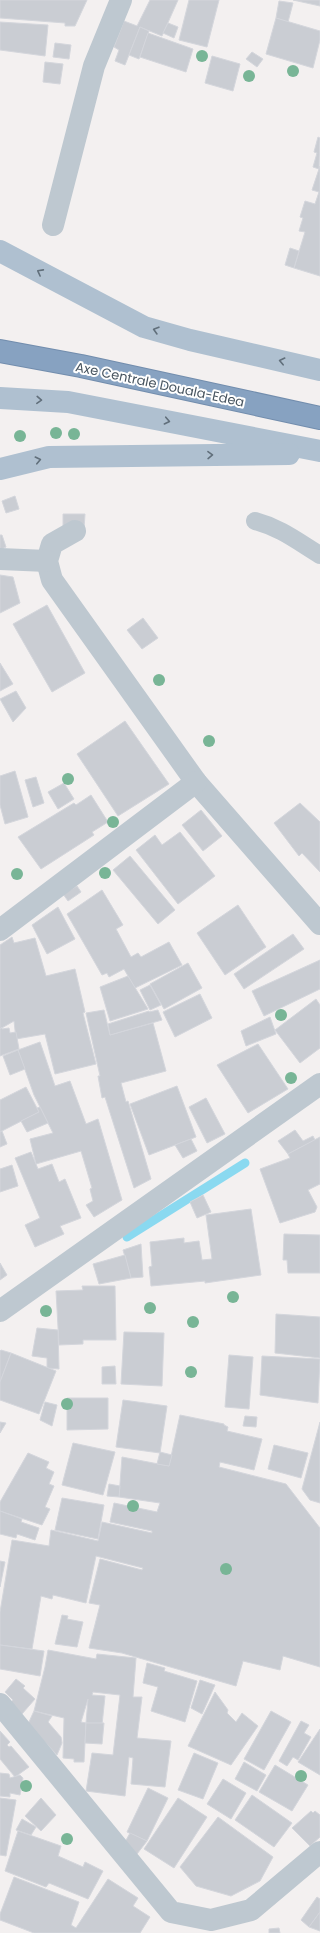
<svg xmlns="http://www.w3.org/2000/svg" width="320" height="1933" font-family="Poppins,sans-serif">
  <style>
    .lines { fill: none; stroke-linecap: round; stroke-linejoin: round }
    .stream { stroke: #8ad9f0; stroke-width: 9 }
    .building { fill: #cacdd3; stroke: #d4d6dc; fill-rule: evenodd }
    .highway-casing { stroke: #728dad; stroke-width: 24 }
    .lane { stroke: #bec8d0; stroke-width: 18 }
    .street { stroke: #bec8d0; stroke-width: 22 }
    .primary { stroke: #afc0d0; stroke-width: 22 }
    .highway { stroke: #87a2c1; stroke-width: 22 }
    .tree { fill: #78b596 }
    .oneway { stroke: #616f7b }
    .labels { text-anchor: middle; stroke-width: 4; stroke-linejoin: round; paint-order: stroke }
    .street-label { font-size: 13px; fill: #47545f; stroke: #fff }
  </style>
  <rect width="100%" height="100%" fill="#f3f0f0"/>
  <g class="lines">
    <polyline class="stream" points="127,1237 245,1163"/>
  </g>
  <g class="building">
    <polygon points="0,0 87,0 75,26 65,26 65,23 0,18"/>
    <polygon points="150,0 178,0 162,36 140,27 125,65 115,61 119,50 114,47 124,21 137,26"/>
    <polygon points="189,0 219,0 207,47 179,40"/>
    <polygon points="293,0 320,0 320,6"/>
    <polygon points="279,1 293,3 288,22 276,18"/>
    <polygon points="276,18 320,31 320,40 313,68 266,54"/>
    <polygon points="0,22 48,25 45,56 0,50"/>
    <polygon points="168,23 178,27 174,38 163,33"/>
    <polygon points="140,27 149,31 139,59 129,55"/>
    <polygon points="148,33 193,49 186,72 140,57"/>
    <polygon points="55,43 71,45 69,59 53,57"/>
    <polygon points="252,52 263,59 257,67 246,59"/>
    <polygon points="212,56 240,64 233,91 205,83"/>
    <polygon points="45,62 63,64 60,84 43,82"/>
    <polygon points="318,137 320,138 319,169 313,167 317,153 314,152"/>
    <polygon points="320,166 320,276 294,268 305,232 299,231 303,218 300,217 305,201 315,204 319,192 312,190"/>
    <polygon points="290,248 299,251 294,268 285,265"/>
    <polygon points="15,496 19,509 6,513 2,501"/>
    <polygon points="63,514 85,514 84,529 63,528"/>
    <polygon points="0,535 2,535 6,547 0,550"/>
    <polygon points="0,575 13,577 20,603 0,613"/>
    <polygon points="47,605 85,673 52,692 13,624"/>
    <polygon points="143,618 158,638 142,649 127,630"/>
    <polygon points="0,663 13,684 0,691"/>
    <polygon points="16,691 26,708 13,722 0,699"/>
    <polygon points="125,721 169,784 118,816 77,754"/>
    <polygon points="15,771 28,817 5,824 0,805 0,776"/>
    <polygon points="36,777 44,803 33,807 25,780"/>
    <polygon points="64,783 74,799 58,809 48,792"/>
    <polygon points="91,795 108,822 92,832 94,835 41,869 18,837 74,803 76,805"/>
    <polygon points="300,803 320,822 320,872 302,853 299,856 274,823"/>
    <polygon points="201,810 222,836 203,851 182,825"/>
    <polygon points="180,832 215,876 178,904 136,850 155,835 162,845"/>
    <polygon points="130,856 175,910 158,924 113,870"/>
    <polygon points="77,886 81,892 68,901 63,894"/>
    <polygon points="102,890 123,925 116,929 131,957 138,953 141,957 169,942 182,965 135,988 124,969 109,977 107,973 102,975 67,914"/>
    <polygon points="238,905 266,947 225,975 197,933"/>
    <polygon points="58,907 75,939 47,954 32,925"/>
    <polygon points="293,934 304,949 244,989 234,974"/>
    <polygon points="12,937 14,943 35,938 46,976 75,969 85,1012 83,1013 96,1064 55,1074 45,1034 16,1039 14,1021 0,1029 0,945"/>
    <polygon points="320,960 320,989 264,1016 252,991"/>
    <polygon points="188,963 202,988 164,1009 150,984"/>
    <polygon points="128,976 148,1009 110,1021 100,987"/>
    <polygon points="150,985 161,1005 150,1010 140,990"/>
    <polygon points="200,994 212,1018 175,1037 163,1012"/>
    <polygon points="316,999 320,1005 320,1048 300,1063 275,1030"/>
    <polygon points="104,1010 110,1035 153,1023 166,1071 121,1083 126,1102 128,1101 151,1179 134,1188 105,1097 102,1098 98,1076 100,1076 86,1013"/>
    <polygon points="158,1010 162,1020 110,1035 108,1024 149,1011 149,1012"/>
    <polygon points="270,1017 276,1034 246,1046 241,1031"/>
    <polygon points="2,1027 2,1029 9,1028 10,1033 16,1032 19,1049 0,1056 0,1029"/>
    <polygon points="40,1042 55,1086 70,1081 86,1124 98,1119 122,1200 94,1217 86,1205 93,1201 90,1189 92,1188 81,1151 36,1164 30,1139 53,1133 34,1095 18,1050"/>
    <polygon points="258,1044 288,1089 248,1113 217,1065"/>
    <polygon points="18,1050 25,1069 10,1075 3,1056"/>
    <polygon points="177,1086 196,1137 149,1155 130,1104"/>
    <polygon points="26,1087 39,1112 0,1132 0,1100"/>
    <polygon points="206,1098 225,1134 207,1143 189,1107"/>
    <polygon points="40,1107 48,1123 27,1132 21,1121 39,1112 37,1108"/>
    <polygon points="295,1130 303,1141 313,1136 315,1140 288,1154 278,1141"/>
    <polygon points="2,1131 7,1144 0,1147 0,1132"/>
    <polygon points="320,1137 320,1184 308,1190 317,1207 315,1212 280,1223 260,1169 290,1158 288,1154"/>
    <polygon points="191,1139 197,1151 183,1158 175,1145"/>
    <polygon points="31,1152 38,1169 52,1164 59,1182 65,1179 81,1218 60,1226 64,1234 35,1247 25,1225 40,1218 15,1158"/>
    <polygon points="12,1165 18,1186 0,1192 0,1169"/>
    <polygon points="203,1195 211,1212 197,1218 190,1202"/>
    <polygon points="251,1209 261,1275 205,1283 205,1281 151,1286 149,1267 152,1266 150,1242 184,1238 184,1243 199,1241 202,1260 212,1259 206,1215"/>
    <polygon points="284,1234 320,1235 320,1273 288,1273 287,1260 283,1260"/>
    <polygon points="141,1244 143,1277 131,1278 123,1250"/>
    <polygon points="125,1255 131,1278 99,1284 93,1264"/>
    <polygon points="0,1263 7,1275 0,1280"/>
    <polygon points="82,1286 115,1286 116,1340 83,1340 83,1344 59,1345 56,1291 83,1290"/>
    <polygon points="276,1314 320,1317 320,1358 275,1353"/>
    <polygon points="37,1328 58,1330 59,1369 47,1368 47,1358 32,1356"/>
    <polygon points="124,1332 164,1333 162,1386 121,1384"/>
    <polygon points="1,1350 11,1353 0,1382 0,1351"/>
    <polygon points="11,1353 56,1371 39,1414 0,1400 0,1382"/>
    <polygon points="229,1355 253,1357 249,1409 225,1407"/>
    <polygon points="262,1356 320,1359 318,1403 260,1395"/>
    <polygon points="115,1366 116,1384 102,1384 102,1367"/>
    <polygon points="67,1398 108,1398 108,1429 67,1430"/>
    <polygon points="123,1400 167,1406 160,1453 116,1447"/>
    <polygon points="45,1402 57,1405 52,1426 40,1420"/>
    <polygon points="180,1415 224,1424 224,1425 228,1427 227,1431 262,1439 254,1470 220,1462 219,1467 286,1484 320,1528 320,1667 283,1656 280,1670 243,1661 236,1686 122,1653 89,1648 100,1605 89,1603 100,1559 142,1570 143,1568 96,1556 86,1603 53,1595 52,1599 41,1596 32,1649 0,1645 0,1612 12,1540 49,1546 51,1530 98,1541 102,1522 152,1533 152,1531 110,1522 114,1503 157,1512 160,1503 119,1497 122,1457 169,1466"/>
    <polygon points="245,1416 257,1417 256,1427 243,1426"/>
    <polygon points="0,1422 6,1423 0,1433"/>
    <polygon points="320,1422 320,1503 310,1500 302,1489"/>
    <polygon points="73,1443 115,1452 103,1495 62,1485"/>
    <polygon points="274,1445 308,1453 301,1478 268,1469"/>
    <polygon points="160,1452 172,1455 169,1466 157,1464"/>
    <polygon points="28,1453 49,1462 46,1468 54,1472 49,1484 54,1486 45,1507 50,1509 42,1525 0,1511 0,1502"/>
    <polygon points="109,1484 120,1486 119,1497 107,1496"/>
    <polygon points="62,1498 104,1505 98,1539 55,1530"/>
    <polygon points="0,1511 22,1519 21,1522 39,1528 35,1540 17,1534 16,1538 0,1534"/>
    <polygon points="0,1561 5,1562 0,1587"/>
    <polygon points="62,1615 68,1616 67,1619 83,1622 77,1647 55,1644"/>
    <polygon points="0,1645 44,1651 40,1676 0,1669"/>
    <path d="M48,1650L96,1659L97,1654L136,1658L133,1697H142L137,1738L171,1741L165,1787L131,1784L133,1758L129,1757L125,1796L86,1791L92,1753L113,1755L120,1695L93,1692L92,1695L105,1696L102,1725L86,1723L84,1762H74V1759L63,1758L64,1718L34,1711L45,1667ZM88,1699L86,1723L81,1722Z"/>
    <polygon points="147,1663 165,1668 164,1671 197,1681 185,1722 151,1711 158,1687 143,1683"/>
    <polygon points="16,1679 25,1686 23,1688 35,1699 22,1714 10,1703 13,1700 5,1692"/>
    <polygon points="200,1680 215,1685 202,1714 191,1708"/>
    <polygon points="215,1692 228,1710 227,1713 236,1722 242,1713 258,1726 231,1765 188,1746"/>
    <polygon points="34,1711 52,1716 48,1722 61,1737 62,1743 57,1755 28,1724"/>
    <polygon points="271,1711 291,1722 264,1770 244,1759"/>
    <polygon points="301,1721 309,1725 304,1733 311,1737 298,1760 293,1757 287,1766 279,1761"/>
    <polygon points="86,1723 104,1723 102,1744 85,1743"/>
    <polygon points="320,1729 320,1775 298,1762"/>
    <polygon points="0,1731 10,1742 7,1745 9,1747 11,1746 29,1767 15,1777 0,1759"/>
    <polygon points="194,1753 218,1763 203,1799 178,1790"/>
    <polygon points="244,1762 266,1775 257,1791 235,1779"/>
    <polygon points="275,1765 308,1785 292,1811 259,1792"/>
    <polygon points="0,1773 9,1774 10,1778 20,1775 23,1778 20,1795 10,1793 10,1797 0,1796"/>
    <polygon points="223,1779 246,1793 231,1819 207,1804"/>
    <polygon points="148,1788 168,1798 147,1841 127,1832"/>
    <polygon points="252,1795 292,1823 274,1847 235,1820"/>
    <polygon points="0,1798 16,1800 6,1856 0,1855"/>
    <polygon points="41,1798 56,1815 41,1831 25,1816"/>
    <polygon points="178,1798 207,1817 174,1868 144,1849"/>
    <polygon points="311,1811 313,1813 315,1811 320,1815 320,1837 310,1846 292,1828"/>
    <polygon points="218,1817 273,1857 260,1881 231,1896 196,1886 180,1867"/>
    <polygon points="22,1819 36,1827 31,1835 16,1830"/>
    <polygon points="18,1831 61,1846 58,1856 83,1867 85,1862 103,1871 88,1899 49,1883 46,1887 5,1871"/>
    <polygon points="130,1833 147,1841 137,1854 125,1842"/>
    <polygon points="14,1877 79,1902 71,1925 76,1928 108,1879 138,1898 133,1906 150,1917 140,1933 34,1933 0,1920 0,1914"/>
    <polygon points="317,1897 320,1899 320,1912 309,1927 301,1920"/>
    <polygon points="320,1912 320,1931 309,1927"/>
    <polygon points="279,1928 280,1933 269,1933 269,1929"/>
  </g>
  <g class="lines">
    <g class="highway-casing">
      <polyline id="highway" points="0,351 81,366 320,418"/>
    </g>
    <path class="lane" d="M255,521C281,528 297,541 320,555"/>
    <g class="street">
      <polyline points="53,225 94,66 121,0"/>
      <polyline points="75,531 52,544 47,561 52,580 196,782 320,924"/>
      <polyline points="0,559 47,561"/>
      <polyline points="0,930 196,782"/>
      <polyline points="0,1311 320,1084"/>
      <polyline points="0,1704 171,1912 211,1920 251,1910 320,1852"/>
    </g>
    <g class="primary">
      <polyline points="0,251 144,327 190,340 320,370"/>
      <polyline points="0,398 68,402 320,451"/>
      <polyline points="0,469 49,457 289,454"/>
    </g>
    <use href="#highway" class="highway"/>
  </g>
  <g class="tree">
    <circle cx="202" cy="56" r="6"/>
    <circle cx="293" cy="71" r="6"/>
    <circle cx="249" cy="76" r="6"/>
    <circle cx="56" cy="433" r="6"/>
    <circle cx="74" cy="434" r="6"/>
    <circle cx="20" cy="436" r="6"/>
    <circle cx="159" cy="680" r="6"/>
    <circle cx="209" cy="741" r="6"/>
    <circle cx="68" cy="779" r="6"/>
    <circle cx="113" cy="822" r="6"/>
    <circle cx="105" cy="873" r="6"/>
    <circle cx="17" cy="874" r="6"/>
    <circle cx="281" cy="1015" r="6"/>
    <circle cx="291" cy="1078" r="6"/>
    <circle cx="233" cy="1297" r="6"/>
    <circle cx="150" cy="1308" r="6"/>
    <circle cx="46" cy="1311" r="6"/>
    <circle cx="193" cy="1322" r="6"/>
    <circle cx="191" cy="1372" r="6"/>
    <circle cx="67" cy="1404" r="6"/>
    <circle cx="133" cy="1506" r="6"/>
    <circle cx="226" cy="1569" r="6"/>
    <circle cx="301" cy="1776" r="6"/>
    <circle cx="26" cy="1786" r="6"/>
    <circle cx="67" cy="1839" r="6"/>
  </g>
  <defs><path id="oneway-chevron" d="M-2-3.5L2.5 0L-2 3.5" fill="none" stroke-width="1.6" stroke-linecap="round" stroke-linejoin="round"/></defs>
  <g class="oneway">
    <use href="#oneway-chevron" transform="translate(40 272) rotate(-152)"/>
    <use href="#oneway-chevron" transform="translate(156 330) rotate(-164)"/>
    <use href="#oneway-chevron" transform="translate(282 361) rotate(-167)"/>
    <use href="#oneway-chevron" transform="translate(39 400) rotate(3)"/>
    <use href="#oneway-chevron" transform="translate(167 421) rotate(12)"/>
    <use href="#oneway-chevron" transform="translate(210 455) rotate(-1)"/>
    <use href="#oneway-chevron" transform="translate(38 460) rotate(-13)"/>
  </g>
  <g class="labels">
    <g class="street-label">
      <text transform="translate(160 384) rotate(12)" y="5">Axe Centrale Douala-Edea</text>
    </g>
  </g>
</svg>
